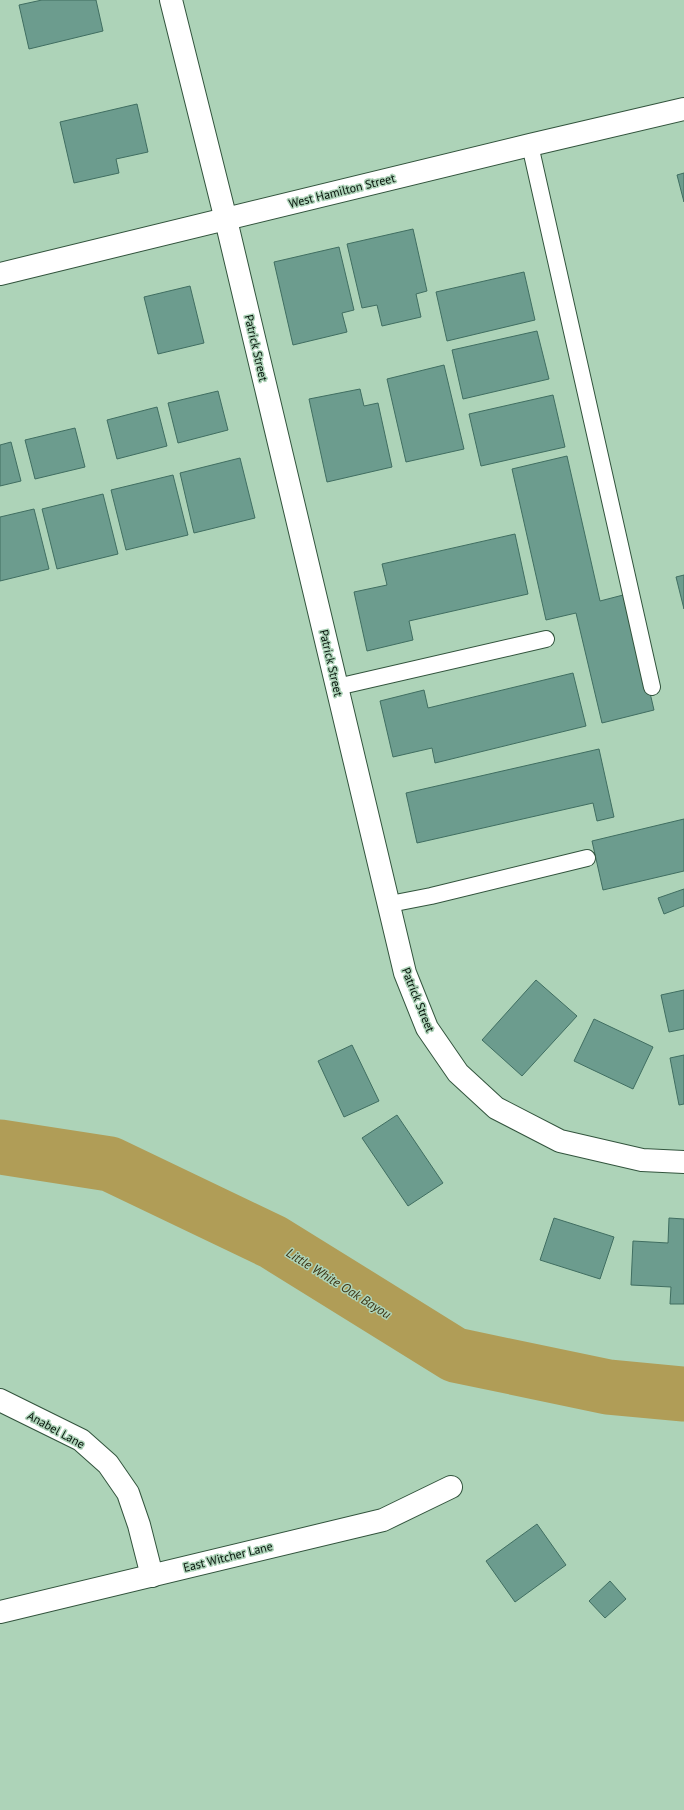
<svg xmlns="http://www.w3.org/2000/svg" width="684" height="1810" font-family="'PT Sans',sans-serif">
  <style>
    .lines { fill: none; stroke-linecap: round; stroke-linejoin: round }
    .river { stroke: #b09d57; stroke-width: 55 }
    .building { fill: #6c9c8e; stroke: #406e61 }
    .lane-casing { stroke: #32543d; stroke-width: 18 }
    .street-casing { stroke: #32543d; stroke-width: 24 }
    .lane { stroke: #fff; stroke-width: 16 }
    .street { stroke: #fff; stroke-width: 22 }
    .labels { text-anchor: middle; stroke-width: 3; stroke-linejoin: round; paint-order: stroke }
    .street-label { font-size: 12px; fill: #06130a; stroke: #add3b8 }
    .water-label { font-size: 13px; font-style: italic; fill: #3d3515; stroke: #add3b8 }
  </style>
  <rect width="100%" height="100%" fill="#add3b8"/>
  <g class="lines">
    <polyline class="river" points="0,1147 110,1164 273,1242 455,1355 608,1387 684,1394"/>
  </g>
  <g class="building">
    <polygon points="42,0 96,0 103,31 29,49 19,5"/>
    <polygon points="137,104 148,152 116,159 119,173 74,183 60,122"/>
    <polygon points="684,173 684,202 677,175"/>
    <polygon points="413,229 427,291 416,294 421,317 382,326 377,305 362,308 347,244"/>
    <polygon points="339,247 354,310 342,313 347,332 293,345 274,262"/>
    <polygon points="524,272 535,320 447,341 436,292"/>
    <polygon points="190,286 204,343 158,354 144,297"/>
    <polygon points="537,331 549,379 463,399 452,350"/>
    <polygon points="444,365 464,449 406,462 387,379"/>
    <polygon points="360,389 364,406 378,403 392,467 327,482 309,399"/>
    <polygon points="218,391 228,430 178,443 168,403"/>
    <polygon points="553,395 565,447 481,466 469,414"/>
    <polygon points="157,407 167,446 117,459 107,420"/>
    <polygon points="75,428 85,467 35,479 25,440"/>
    <polygon points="11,442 21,481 0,486 0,445"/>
    <polygon points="567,456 600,601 627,594 654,710 602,723 576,613 546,620 512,469"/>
    <polygon points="240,458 255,518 194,533 180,473"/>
    <polygon points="173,475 188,535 126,550 111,490"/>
    <polygon points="103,494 118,554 57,569 42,509"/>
    <polygon points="34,509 49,569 0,581 0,517"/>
    <polygon points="515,534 528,594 409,621 413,640 367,651 354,592 387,585 382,564"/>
    <polygon points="684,575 684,609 676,577"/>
    <polygon points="573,673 586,726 435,763 432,748 393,757 380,701 424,690 428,708"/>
    <polygon points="599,749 614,817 597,821 593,803 417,843 406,793"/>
    <polygon points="684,819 684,871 603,890 592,841"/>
    <polygon points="684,889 684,906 664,914 658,898"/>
    <polygon points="536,980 577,1016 522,1076 482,1040"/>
    <polygon points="684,990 684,1029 669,1032 661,995"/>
    <polygon points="594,1019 653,1047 633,1089 574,1061"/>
    <polygon points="352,1045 379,1101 344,1117 318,1061"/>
    <polygon points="684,1055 684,1104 679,1105 670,1058"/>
    <polygon points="397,1115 443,1183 408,1206 362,1138"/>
    <polygon points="554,1218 614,1237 600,1279 540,1260"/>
    <polygon points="669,1218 684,1219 684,1304 670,1304 671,1287 631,1285 633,1241 668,1243"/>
    <polygon points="537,1524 566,1565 515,1602 486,1561"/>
    <polygon points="610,1581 626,1599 605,1618 589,1601"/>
  </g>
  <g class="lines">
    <g class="lane-casing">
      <g id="lane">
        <polyline points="530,145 652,687"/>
        <polyline points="337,687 546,639"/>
        <polyline points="390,904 431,896 587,858"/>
      </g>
    </g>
    <g class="street-casing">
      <g id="street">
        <polyline points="171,0 226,220 405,973 427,1028 458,1073 496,1108 560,1141 642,1160 684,1162"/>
        <polyline points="0,274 530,145 684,109"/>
        <polyline points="0,1400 81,1440 108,1464 128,1493 139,1525 152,1576"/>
        <polyline points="0,1612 383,1520 451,1487"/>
      </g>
    </g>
    <use href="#lane" class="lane"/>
    <use href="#street" class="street"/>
  </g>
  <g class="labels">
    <g class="street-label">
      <text transform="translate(342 191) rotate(-14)" y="4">West Hamilton Street</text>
      <text transform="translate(256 348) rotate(77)" y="4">Patrick Street</text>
      <text transform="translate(331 663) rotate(77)" y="4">Patrick Street</text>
      <text transform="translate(418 1000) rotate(68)" y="4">Patrick Street</text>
      <text transform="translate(56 1430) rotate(29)" y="4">Anabel Lane</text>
      <text transform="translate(228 1557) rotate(-14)" y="4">East Witcher Lane</text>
    </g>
    <g class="water-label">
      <text transform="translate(339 1283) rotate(32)" y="5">Little White Oak Bayou</text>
    </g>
  </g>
</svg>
